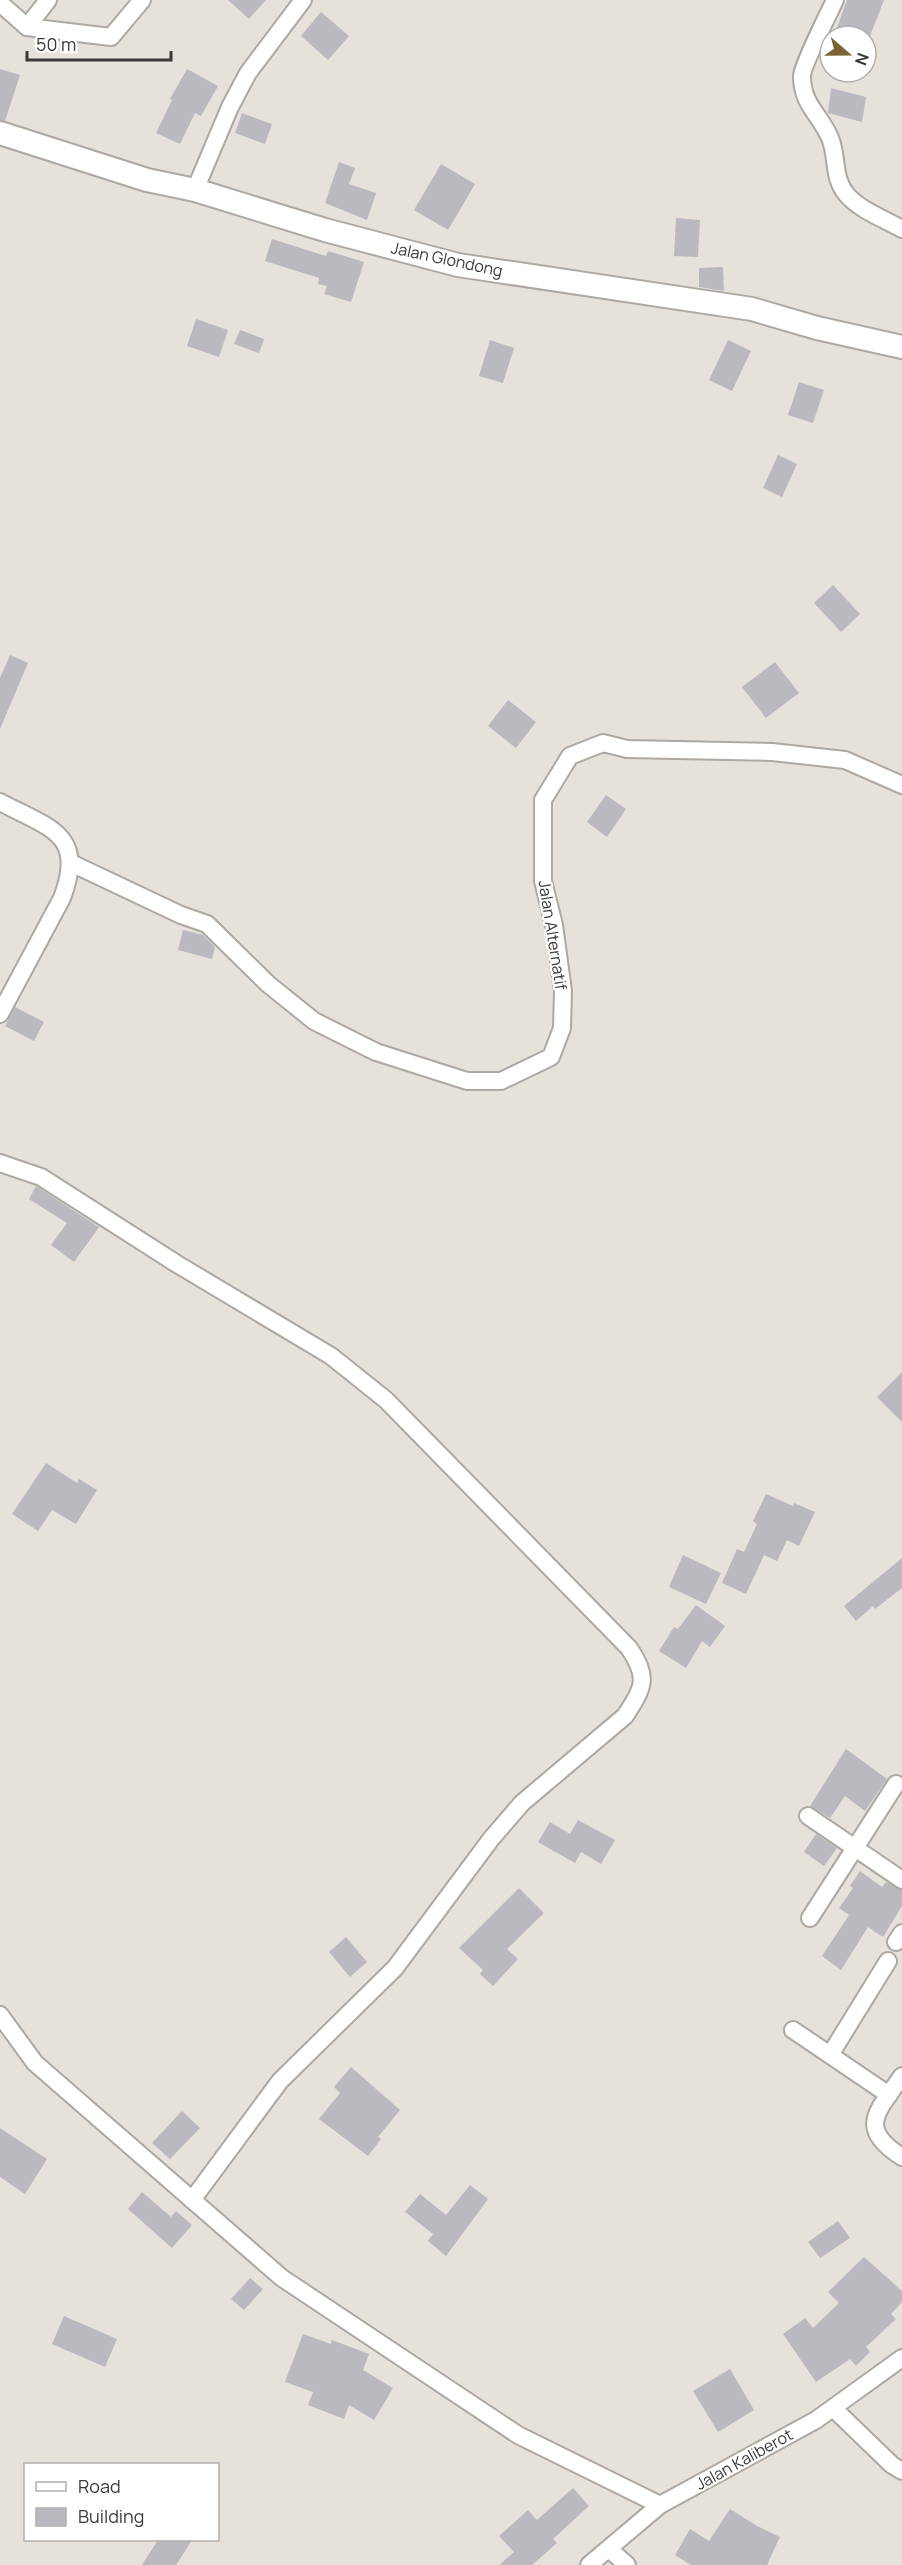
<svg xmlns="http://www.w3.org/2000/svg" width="902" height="2565" font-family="Manrope,sans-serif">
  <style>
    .building { fill: #bab9bf }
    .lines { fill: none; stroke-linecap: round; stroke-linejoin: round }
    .street-casing { stroke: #ada8a2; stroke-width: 20 }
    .secondary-casing { stroke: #ada8a2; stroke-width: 26 }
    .street { stroke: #fff; stroke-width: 16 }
    .secondary { stroke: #fff; stroke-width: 22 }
    .labels { text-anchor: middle; stroke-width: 4.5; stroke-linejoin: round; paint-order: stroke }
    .street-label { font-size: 16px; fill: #3b3937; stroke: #fff }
  </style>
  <rect width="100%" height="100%" fill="#e7e1dc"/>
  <g class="building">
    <polygon points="228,0 266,0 249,19"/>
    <polygon points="847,0 884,0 870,36 834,36"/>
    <polygon points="321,12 349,36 328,60 301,36"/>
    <polygon points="0,69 20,75 5,121 0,120"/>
    <polygon points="187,69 218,86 201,116 195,113 180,144 156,133 172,100 170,99"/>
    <polygon points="831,88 866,97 862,122 828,113"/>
    <polygon points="242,113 272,124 265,144 235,133"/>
    <polygon points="339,162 355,168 349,184 376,193 367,220 325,203"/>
    <polygon points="441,164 475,184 448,230 414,210"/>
    <polygon points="676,218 700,220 698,257 674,256"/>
    <polygon points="272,239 326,256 328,251 364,262 351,302 324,294 327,286 318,284 319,278 265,261"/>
    <polygon points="723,267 724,291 699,287 699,268"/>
    <polygon points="196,319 228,330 219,357 187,346"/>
    <polygon points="240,330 264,339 259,353 234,344"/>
    <polygon points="490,340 514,348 503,383 479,376"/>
    <polygon points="728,340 751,351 732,391 709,380"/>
    <polygon points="799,382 824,390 813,423 788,415"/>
    <polygon points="778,455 797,464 782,497 763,488"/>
    <polygon points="833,585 860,614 841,632 814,603"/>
    <polygon points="10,655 28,663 0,729 0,678"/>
    <polygon points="775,662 799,693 766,718 742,687"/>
    <polygon points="508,700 536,722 516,748 488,726"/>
    <polygon points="606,795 626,809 607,837 587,822"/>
    <polygon points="183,930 203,935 215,947 212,959 178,950"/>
    <polygon points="15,1007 44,1022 34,1041 5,1026"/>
    <polygon points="36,1186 99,1227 74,1262 51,1245 67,1223 29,1199"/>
    <polygon points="902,1372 902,1422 877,1397"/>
    <polygon points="46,1463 77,1483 79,1479 97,1490 76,1524 52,1510 38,1531 12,1514"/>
    <polygon points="766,1494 793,1506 794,1503 815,1512 799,1546 787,1540 777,1561 764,1555 746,1594 722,1583 737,1549 744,1552 757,1524 753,1521"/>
    <polygon points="683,1555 721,1573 706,1604 669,1587"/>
    <polygon points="902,1558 902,1588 875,1609 873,1606 856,1621 844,1606"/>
    <polygon points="696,1605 725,1626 710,1647 702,1641 686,1668 659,1651 674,1627 678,1629"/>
    <polygon points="846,1749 887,1779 865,1811 845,1796 830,1818 810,1806"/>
    <polygon points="578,1820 615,1840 601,1864 581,1852 575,1863 538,1842 550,1822 570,1834"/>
    <polygon points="816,1834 837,1848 824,1866 804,1852"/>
    <polygon points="860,1871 882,1887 886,1882 902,1890 902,1906 883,1937 868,1927 841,1970 822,1956 849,1915 839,1908 853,1888 850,1886"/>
    <polygon points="519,1888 544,1913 507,1949 518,1959 493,1986 480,1974 483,1970 459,1948"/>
    <polygon points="346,1937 367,1962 350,1977 329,1952"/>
    <polygon points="351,2067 400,2110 378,2137 381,2139 368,2156 319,2119 340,2093 334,2087"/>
    <polygon points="182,2111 200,2128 170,2159 152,2143"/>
    <polygon points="0,2128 47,2159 25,2194 0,2177"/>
    <polygon points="470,2185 488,2199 446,2256 428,2241 433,2234 405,2212 420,2194 446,2215"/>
    <polygon points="142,2192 171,2217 176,2211 192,2225 172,2248 128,2209"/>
    <polygon points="838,2221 850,2238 820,2258 808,2242"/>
    <polygon points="864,2257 902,2291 902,2302 891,2314 896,2319 866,2347 870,2352 856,2366 850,2359 816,2382 783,2334 805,2318 813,2328 839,2303 828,2292"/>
    <polygon points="250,2278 263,2289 244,2310 231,2299"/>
    <polygon points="64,2316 117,2339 105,2367 52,2344"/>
    <polygon points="303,2334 331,2344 332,2340 369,2354 363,2370 393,2388 374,2420 349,2405 344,2419 308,2405 313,2392 285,2382"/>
    <polygon points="730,2369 754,2410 718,2432 693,2391"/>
    <polygon points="573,2488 589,2506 553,2539 557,2543 532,2565 499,2565 514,2552 499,2536 528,2510 537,2520"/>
    <polygon points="730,2509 757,2526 780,2537 767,2565 691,2565 675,2555 690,2529 709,2541"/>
    <polygon points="158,2540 192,2540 176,2565 142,2565"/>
  </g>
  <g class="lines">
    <g class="street-casing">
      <g id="street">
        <path d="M835,0C829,13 802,66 802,76C802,105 820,114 830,138C838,156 832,178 847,195C860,210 884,219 902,229"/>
        <polyline points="0,3 27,27 48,0"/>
        <polyline points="27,27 111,37 142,0"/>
        <polyline points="195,190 230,107 248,73 303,0"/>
        <path d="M0,802C48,828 87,833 62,898L0,1014"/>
        <polyline points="71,863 181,915 207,924 268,984 314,1021 376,1052 467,1081 501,1081 551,1057 562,1028 563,991 554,925 543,881 543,800 570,756 603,743 627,749 772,752 845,760 902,785"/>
        <path d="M0,1163L41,1177L177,1264L331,1356L386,1400L629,1648C649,1678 644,1687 625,1716L522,1803L491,1839L395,1968L280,2081L192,2200"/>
        <polyline points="808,1816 902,1880"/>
        <polyline points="810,1918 896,1784"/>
        <polyline points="896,1942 902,1933"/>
        <polyline points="0,2015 35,2063 282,2278 518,2435 660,2505"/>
        <polyline points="793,2030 889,2095"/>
        <polyline points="830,2055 888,1961"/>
        <path d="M902,2076C878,2111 856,2128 902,2157"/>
        <polyline points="833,2408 892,2465 902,2471"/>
        <polyline points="609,2549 627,2565"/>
        <polyline points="589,2565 660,2505 816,2420 902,2358"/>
      </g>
    </g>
    <g class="secondary-casing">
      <polyline id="secondary" points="0,133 147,180 195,190 325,230 458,265 752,309 817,328 902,347"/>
    </g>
    <use href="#street" class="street"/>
    <use href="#secondary" class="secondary"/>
  </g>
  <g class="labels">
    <g class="street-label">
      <text transform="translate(447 259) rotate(12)" y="6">Jalan Glondong</text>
      <text transform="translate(553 935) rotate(81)" y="6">Jalan Alternatif</text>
      <text transform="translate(744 2459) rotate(-29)" y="6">Jalan Kaliberot</text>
    </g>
  </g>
  <rect x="24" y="2463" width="195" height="78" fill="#ffffff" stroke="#b1b0af" stroke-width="1.5"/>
  <rect x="36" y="2482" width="30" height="9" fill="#ffffff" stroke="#b1b0af" stroke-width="1.5"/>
  <text x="78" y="2493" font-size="18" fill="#3b3937">Road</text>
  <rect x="36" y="2508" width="30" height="18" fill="#bab9bf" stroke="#b1b0af" stroke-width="1.5"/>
  <text x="78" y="2523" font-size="18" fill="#3b3937">Building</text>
  <g transform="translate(848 54) rotate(110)"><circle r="28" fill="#ffffff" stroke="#b1b0af" stroke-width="1.5"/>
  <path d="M0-4.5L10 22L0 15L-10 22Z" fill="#796433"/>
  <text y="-9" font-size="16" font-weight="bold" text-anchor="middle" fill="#3b3937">N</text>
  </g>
  <path d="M27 51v9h144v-9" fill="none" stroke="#3b3937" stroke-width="3"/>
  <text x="36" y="51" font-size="18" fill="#3b3937" stroke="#ffffff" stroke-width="4.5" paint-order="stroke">50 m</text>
</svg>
